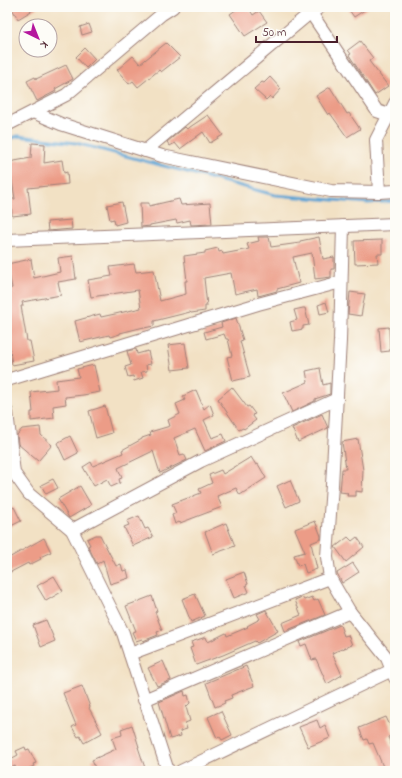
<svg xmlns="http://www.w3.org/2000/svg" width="402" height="778" font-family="'Indie Flower',sans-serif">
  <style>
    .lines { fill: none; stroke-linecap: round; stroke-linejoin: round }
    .stream { stroke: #5fa4d4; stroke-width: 3 }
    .building { fill: #ec9c87 }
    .minor-casing { stroke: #9e8078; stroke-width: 14 }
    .minor { stroke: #fff; stroke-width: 12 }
  </style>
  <rect width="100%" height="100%" fill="#fdfcf7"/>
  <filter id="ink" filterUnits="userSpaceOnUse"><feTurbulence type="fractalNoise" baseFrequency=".025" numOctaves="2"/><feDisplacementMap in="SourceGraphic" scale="8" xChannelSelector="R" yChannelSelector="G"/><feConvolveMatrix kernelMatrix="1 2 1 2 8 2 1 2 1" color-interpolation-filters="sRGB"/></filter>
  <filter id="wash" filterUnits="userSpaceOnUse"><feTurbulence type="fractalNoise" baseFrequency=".012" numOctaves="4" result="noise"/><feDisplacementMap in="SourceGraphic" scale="16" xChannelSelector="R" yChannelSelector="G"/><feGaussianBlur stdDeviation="0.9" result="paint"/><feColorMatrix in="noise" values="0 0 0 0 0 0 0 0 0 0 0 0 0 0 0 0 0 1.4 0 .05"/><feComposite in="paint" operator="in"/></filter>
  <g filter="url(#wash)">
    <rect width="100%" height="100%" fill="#f2e1c4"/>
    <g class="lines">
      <polyline class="stream" points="7,140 18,136 76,143 275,195 368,203 395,201"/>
    </g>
    <g id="blocks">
      <g class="building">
        <polygon points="11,7 38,7 18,19"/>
        <polygon points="240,7 248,7 253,15 259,11 267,22 245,36 230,14"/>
        <polygon points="347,7 369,7 354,17"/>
        <polygon points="89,24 92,32 82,35 80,27"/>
        <polygon points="360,41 373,58 369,61 388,86 375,95 349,55 351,54 348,50"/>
        <polygon points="166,43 180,57 161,72 159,70 138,87 133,81 129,84 117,70 133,56 140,64"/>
        <polygon points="85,48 95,59 86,68 76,57"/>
        <polygon points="66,65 73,79 55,89 56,91 37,101 27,81 35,77 36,79"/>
        <polygon points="270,77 281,89 272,99 270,96 266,100 254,89 262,82 264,83"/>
        <polygon points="330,87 347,114 349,113 360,129 347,137 330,113 328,115 316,96"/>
        <polygon points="208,115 223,135 210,143 203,132 180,149 175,143 170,146 167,142 185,127 187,129"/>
        <polygon points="32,143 45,144 44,163 62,160 64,173 67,172 68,184 28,188 31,214 12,216 11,199 15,199 9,162 31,158"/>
        <polygon points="179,199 181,205 210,203 212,224 191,225 190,220 177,223 176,220 150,225 150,226 141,227 140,203 149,203 149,206"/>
        <polygon points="122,202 126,222 115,225 114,219 110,220 107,205"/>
        <polygon points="71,220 72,229 48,231 47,222"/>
        <polygon points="258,237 269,237 271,247 300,243 300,241 319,237 323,259 334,257 334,269 331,269 331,277 315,279 312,253 293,257 299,283 277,289 277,291 262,295 258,296 257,289 235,294 231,273 204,278 207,306 205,306 205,311 191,313 190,312 154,321 154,326 144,328 144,327 120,333 120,334 110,337 109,335 80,342 75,321 100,314 101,317 115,314 141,308 138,290 91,297 88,280 112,276 110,267 134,264 136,272 154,270 160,301 186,294 185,281 187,281 184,256 205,253 205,251 218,248 219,252 222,251 223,254 249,249 247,244 259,241"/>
        <polygon points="382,240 382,254 377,254 378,263 355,264 354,241"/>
        <polygon points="73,256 76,279 58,282 61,295 22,302 23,306 21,306 27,341 30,341 34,361 12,365 7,329 7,298 10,297 8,289 12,288 7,264 31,259 34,278 60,272 58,258"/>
        <polygon points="350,292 365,294 361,316 348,314"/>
        <polygon points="326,302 329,312 320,314 318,305"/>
        <polygon points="303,308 305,308 309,325 303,326 303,329 292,331 290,322 297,320 294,310"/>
        <polygon points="236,318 243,340 240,341 250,377 233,381 227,357 232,356 228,339 226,339 224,334 206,339 204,332 222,327 221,323"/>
        <polygon points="389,327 390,351 381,352 379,328"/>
        <polygon points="185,343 189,368 172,370 168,345"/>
        <polygon points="136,349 137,354 148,351 151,364 146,365 147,371 141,372 143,378 134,381 133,376 128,377 125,367 131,365 127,351"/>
        <polygon points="94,365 100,392 83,395 65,397 66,404 53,406 54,418 31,421 31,412 33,412 31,392 57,389 56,380 79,377 77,369"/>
        <polygon points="320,368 323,385 330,383 330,394 315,399 315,401 292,412 283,393 308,382 306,371"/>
        <polygon points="232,387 247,407 249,406 255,414 252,415 256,420 244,429 243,428 239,430 218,399"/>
        <polygon points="196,390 204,409 210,404 214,415 204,420 212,438 223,434 226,441 205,451 195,429 174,438 180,455 184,454 187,460 160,473 153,451 118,468 122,478 119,479 120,483 111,487 107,479 94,486 83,467 91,462 93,466 123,453 122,450 142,439 142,438 151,435 150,432 170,426 168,420 180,414 176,404 185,400 183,396"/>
        <polygon points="105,406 112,433 96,438 89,411"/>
        <polygon points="322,414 328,428 298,442 292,428"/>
        <polygon points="40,427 41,435 52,445 38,461 18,444 17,435 22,429"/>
        <polygon points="70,436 78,453 65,460 57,443"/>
        <polygon points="358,439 363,470 362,492 356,491 356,496 347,496 348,493 340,492 342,469 346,469 342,442"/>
        <polygon points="251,457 256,465 258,464 266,478 240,495 236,488 217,496 222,507 180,523 179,522 175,524 172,515 176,513 172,504 201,493 199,489 212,483 209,475 221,470 223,474"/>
        <polygon points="53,479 58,488 46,494 41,485"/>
        <polygon points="290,480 299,501 286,507 277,486"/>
        <polygon points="80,486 91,505 69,518 58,499"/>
        <polygon points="14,507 21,521 7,528 7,511"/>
        <polygon points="139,516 145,529 148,528 153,537 133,546 124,527 129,525 127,521"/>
        <polygon points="315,521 321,536 321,539 311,543 317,569 306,573 303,564 298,566 294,555 305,552 295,529"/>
        <polygon points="226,523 235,546 213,554 205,532"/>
        <polygon points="96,535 100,535 116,566 121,564 123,571 127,570 129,578 110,584 103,560 97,564 88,546 90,545 87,539"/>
        <polygon points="348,537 352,541 357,537 364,547 346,562 335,547"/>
        <polygon points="44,538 51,552 40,557 41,559 29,565 28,563 7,574 7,559"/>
        <polygon points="353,563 359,572 342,583 337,573"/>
        <polygon points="244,572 248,584 246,585 249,592 234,598 226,579"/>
        <polygon points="54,576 63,591 46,601 37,586"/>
        <polygon points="195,594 205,616 191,622 182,599"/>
        <polygon points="152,596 157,611 155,612 162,630 157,632 158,635 143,641 142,639 136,641 132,632 136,631 126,606"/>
        <polygon points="302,597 304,600 312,597 314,601 318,599 325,615 285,631 282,623 301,615 295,600"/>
        <polygon points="266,610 278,631 257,643 255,641 223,655 196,665 190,648 193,647 191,642 206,637 208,642 226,633 227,636 248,627 247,626 260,619 257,614"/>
        <polygon points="46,620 55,641 41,647 33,625"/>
        <polygon points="340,625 344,636 348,635 352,645 332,653 342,675 327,684 316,659 312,660 306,644 301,646 299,642"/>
        <polygon points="163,661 171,680 157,686 148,668"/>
        <polygon points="246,666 254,686 231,695 232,698 224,701 225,703 215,707 206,683"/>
        <polygon points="82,686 90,707 89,708 102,733 84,743 80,736 78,737 72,727 76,725 63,693"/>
        <polygon points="184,691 185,696 188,695 190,703 186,707 190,721 185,723 187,729 180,731 181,736 170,739 159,702"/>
        <polygon points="221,711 232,735 222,740 220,737 217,738 208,717"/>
        <polygon points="386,717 394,734 388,737 395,754 395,765 384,769 373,743 369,744 367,739 364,740 359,728"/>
        <polygon points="317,720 320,728 325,725 330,738 308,747 299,727"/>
        <polygon points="132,725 139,747 138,747 146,771 96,771 92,760 116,749 112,738 122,735 121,729"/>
        <polygon points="25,747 26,750 29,749 36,763 33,764 34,766 24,771 17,771 15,766 9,769 7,761 18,755 16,751"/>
      </g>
    </g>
  </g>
  <g filter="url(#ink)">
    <use href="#blocks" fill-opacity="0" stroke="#9e8078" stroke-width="1"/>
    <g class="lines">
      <g class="minor-casing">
        <g id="minor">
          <polyline points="307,7 377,111 395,117"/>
          <polyline points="33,112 61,124 162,156 331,191 379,192 395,191"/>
          <polyline points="7,125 66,95 162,14 173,7"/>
          <polyline points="145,151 310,13 320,7"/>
          <polyline points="379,192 376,140 395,103"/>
          <polyline points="343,226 340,341 332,485 327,557 330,578 350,612 387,658 395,678"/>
          <polyline points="7,240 395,224"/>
          <polyline points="7,380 258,304 341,282"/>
          <polyline points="7,412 14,473 29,494 72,530 123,633 168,771"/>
          <polyline points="72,530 201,461 337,399"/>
          <polyline points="130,654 330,578"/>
          <polyline points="144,700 350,612"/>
          <polyline points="181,771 392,670"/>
        </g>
      </g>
      <use href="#minor" class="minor"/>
    </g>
  </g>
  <rect width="402" height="778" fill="none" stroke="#fdfcf7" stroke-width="24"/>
  <g transform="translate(38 38) rotate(137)"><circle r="19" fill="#fdfcf7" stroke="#b5a4a5"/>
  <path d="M0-3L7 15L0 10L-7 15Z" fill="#b5179e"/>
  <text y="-6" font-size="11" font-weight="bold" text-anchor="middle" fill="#4a1f2b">K</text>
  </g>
  <path d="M256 36v6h81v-6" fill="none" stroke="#4a1f2b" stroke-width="2"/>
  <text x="262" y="36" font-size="12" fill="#4a1f2b" stroke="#fdfcf7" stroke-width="3" paint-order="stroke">50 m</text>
</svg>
